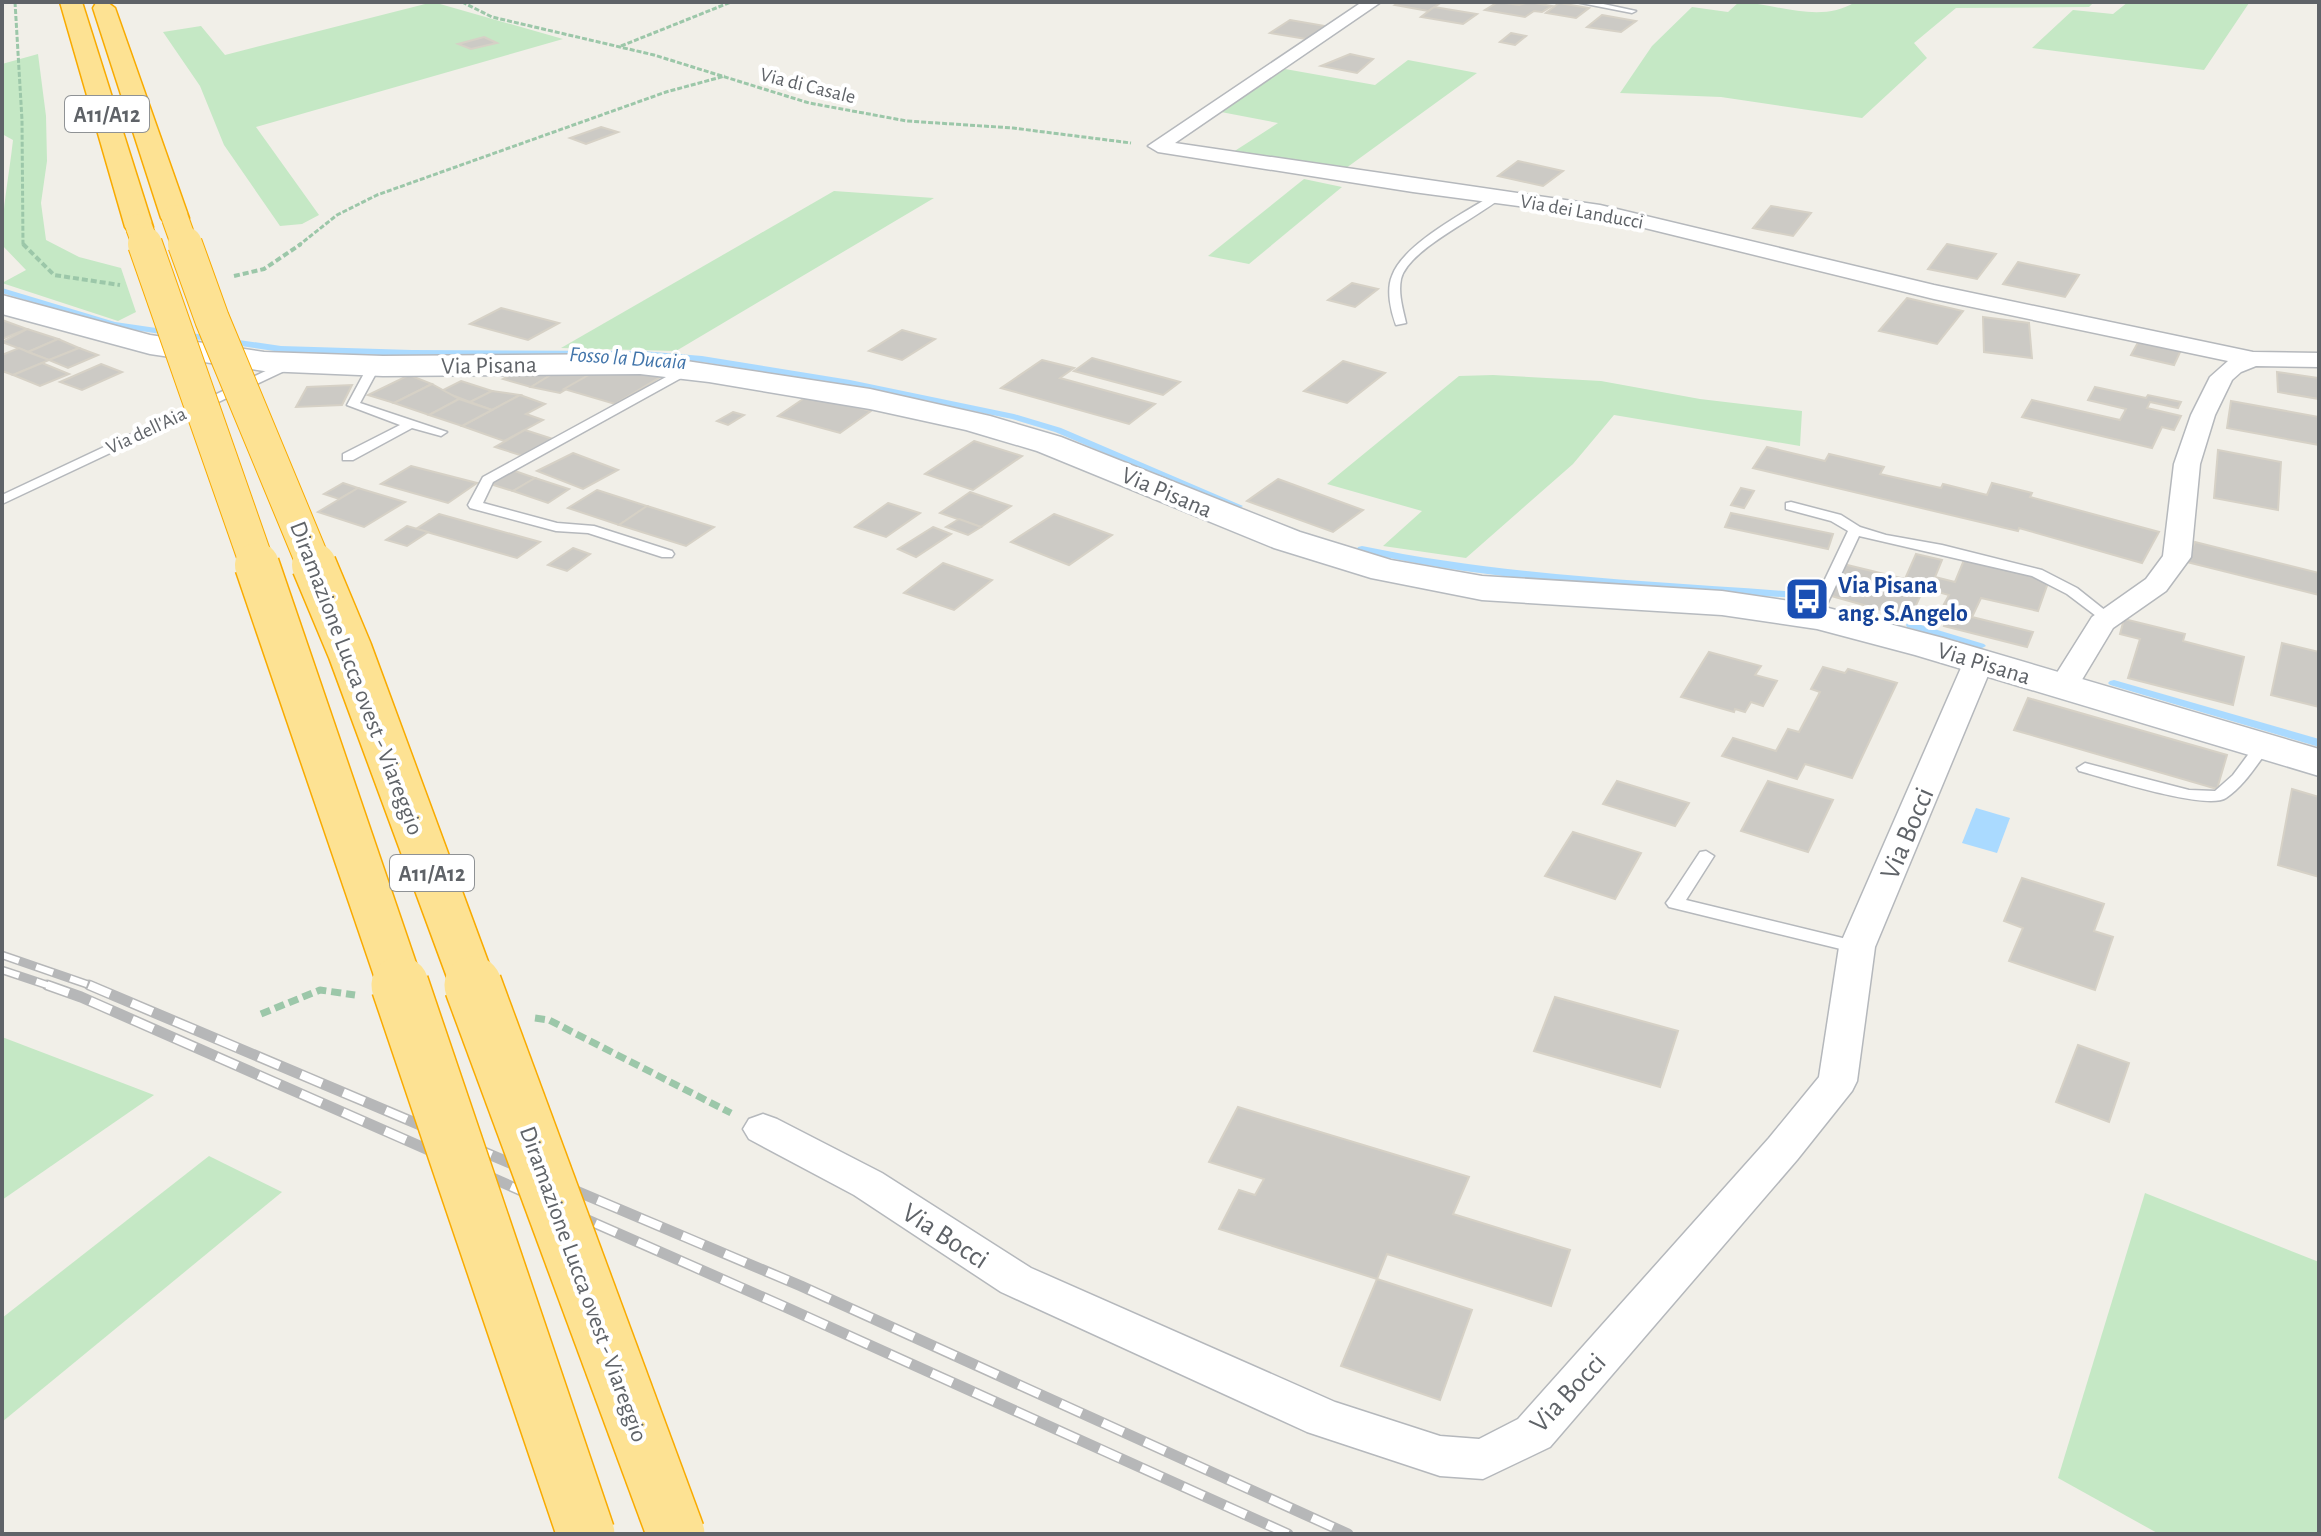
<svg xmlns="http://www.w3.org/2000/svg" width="2321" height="1536" font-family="'Alegreya Sans',sans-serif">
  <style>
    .green { fill: #c5e8c5 }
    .water { fill: #aadaff }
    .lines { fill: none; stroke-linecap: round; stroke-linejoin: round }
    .stream { fill: #aadaff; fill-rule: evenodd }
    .building { fill: #cccac5; stroke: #d6d1c6; stroke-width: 2 }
    .lane-casing { stroke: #b5b8bc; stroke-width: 3 }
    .street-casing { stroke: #b5b8bc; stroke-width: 3 }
    .secondary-casing { stroke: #b6babf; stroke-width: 3 }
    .highway-casing { stroke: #f9ab00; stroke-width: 3 }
    .path-far2 { stroke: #9cc7a9; stroke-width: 3; stroke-dasharray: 5 2; stroke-linecap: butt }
    .path-far1 { stroke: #9cc7a9; stroke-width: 4; stroke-dasharray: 6 3; stroke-linecap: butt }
    .path { stroke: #9cc7a9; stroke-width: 7; stroke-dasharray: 10 5; stroke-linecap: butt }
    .lane { fill: #fff; fill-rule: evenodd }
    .street { fill: #fff; fill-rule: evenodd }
    .secondary { fill: #fff; fill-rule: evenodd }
    .highway { fill: #fde293; fill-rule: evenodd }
    .rail-far1-casing { stroke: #b6b7b8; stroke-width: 9 }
    .rail-casing { stroke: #b6b7b8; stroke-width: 11 }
    .rail-far1 { stroke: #fff; stroke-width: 6; stroke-dasharray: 18; stroke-linecap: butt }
    .rail { stroke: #fff; stroke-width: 8; stroke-dasharray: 23; stroke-linecap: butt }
    .highway-bridge-far3-casing { stroke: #f9ab00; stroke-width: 28; stroke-linecap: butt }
    .highway-bridge-far2-casing { stroke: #f9ab00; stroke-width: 36; stroke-linecap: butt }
    .highway-bridge-far1-casing { stroke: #f9ab00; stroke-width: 47; stroke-linecap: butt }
    .highway-bridge-casing { stroke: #f9ab00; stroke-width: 60; stroke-linecap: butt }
    .highway-bridge-far3 { stroke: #fde293; stroke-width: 26 }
    .highway-bridge-far2 { stroke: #fde293; stroke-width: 34 }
    .highway-bridge-far1 { stroke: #fde293; stroke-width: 44 }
    .highway-bridge { stroke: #fde293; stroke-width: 57 }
    .labels { text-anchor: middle; stroke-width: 8; stroke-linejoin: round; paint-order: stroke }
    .far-street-label { font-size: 20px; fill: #5f6368; stroke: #fff }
    .shield { fill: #fff; stroke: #8f9295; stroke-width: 2 }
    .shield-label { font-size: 22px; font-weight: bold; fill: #5f6368 }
    .far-water-label { font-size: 22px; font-style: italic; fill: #4174aa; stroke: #fff }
    .street-label { font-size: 24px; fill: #5f6368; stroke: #fff }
    .transit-label { font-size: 24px; font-weight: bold; fill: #164399; stroke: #fff; text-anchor: start }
    .near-street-label { font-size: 28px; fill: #5f6368; stroke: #fff }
  </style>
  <rect width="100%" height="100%" fill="#f1efe8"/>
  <g class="green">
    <polygon points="433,2 563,39 256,127 319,215 302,224 280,226 224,145 200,86 163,32 201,26 225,55"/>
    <path d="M1739,2C1778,4 1821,24 1855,2H2094L2089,7L1956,8L1914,43L1927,58L1862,118L1721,97L1620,93L1652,46L1692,7L1728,12Z"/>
    <polygon points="2128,2 2241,2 2249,3 2204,70 2032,48 2073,10 2113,14"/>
    <path d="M38,54L46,116L47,161L41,203L46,240L79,257L121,268L136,312L118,321L2,283L26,270L2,245C2,208 9,177 13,140L2,134V64Z"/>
    <polygon points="1408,60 1477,73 1342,171 1230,154 1278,123 1221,112 1285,69 1375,85"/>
    <polygon points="1304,179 1342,187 1249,264 1208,256"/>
    <polygon points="834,191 934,198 676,351 561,348"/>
    <polygon points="1493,375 1601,381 1700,399 1802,411 1800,446 1614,415 1573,464 1466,558 1383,546 1422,511 1327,484 1459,376"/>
    <polygon points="2,1037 154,1095 2,1200"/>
    <polygon points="209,1156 282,1192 2,1422 2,1318"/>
    <polygon points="2145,1193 2319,1262 2319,1534 2159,1534 2058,1478"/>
  </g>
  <polygon class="water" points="1976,808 2010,818 1997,853 1962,843"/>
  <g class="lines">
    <g class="stream">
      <polygon points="2,288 115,322 281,346 412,350 642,351 702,356 850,380 1014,414 1061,428 1243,506 1238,509 1234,508 1055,432 1012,419 850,386 702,362 642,357 412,356 281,352 114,327 2,293"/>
      <path d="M1362,546C1510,577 1659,581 1810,593L1815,596L1810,599C1659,588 1506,586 1358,551L1357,549L1358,547Z"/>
      <polygon points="1911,622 1984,644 1986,646 1980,649 1907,627 1906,625 1907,623"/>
      <polygon points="2114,680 2319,739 2319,747 2110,685 2108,683 2110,681"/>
    </g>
  </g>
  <g class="building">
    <polygon points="1400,2 1442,2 1428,11 1395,5"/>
    <polygon points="1498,2 1519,5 1529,2 1552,6 1542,12 1534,11 1525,17 1485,10"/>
    <polygon points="1559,3 1589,8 1576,18 1546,13"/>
    <polygon points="1434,7 1477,14 1463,24 1421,17"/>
    <polygon points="1602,15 1636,21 1621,32 1587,27"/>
    <polygon points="1290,20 1325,26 1306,39 1270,33"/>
    <polygon points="1511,33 1526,36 1515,45 1500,42"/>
    <polygon points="484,37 497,43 471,49 458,44"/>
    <polygon points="1350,54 1373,59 1357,73 1321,66"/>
    <polygon points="601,127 618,132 586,144 570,138"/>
    <polygon points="1518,161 1563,171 1543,186 1498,176"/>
    <polygon points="1771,206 1811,213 1793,236 1753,228"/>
    <polygon points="1947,244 1996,254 1977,279 1928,269"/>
    <polygon points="2018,262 2079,275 2065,297 2003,284"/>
    <polygon points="1352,283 1378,289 1355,307 1328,300"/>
    <polygon points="1907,298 1963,311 1937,344 1879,331"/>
    <polygon points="501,308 559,323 528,340 470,324"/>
    <polygon points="1983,317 2029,323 2032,358 1984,352"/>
    <polygon points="2,320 27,329 2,339"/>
    <polygon points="27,329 58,339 28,352 2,342"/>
    <polygon points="902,330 935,339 902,360 869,351"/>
    <polygon points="58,339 79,348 49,360 28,352"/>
    <polygon points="2140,339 2182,348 2174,365 2131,355"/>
    <polygon points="19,348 28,352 49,360 13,375 2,371 2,355"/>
    <polygon points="79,348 98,355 68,368 49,360"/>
    <polygon points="1092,358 1180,382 1163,395 1074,371"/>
    <polygon points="1042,360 1074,368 1060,378 1155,404 1129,424 1001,388"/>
    <polygon points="1343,361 1385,373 1347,403 1304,391"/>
    <polygon points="42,363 69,374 40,386 13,375"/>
    <polygon points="101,364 122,372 82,390 60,382"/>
    <polygon points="523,368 562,368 531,387 503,379"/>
    <polygon points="562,368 601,368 560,393 531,387"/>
    <polygon points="601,368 662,376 615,404 564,389"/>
    <polygon points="2277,372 2319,378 2319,399 2278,392"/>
    <polygon points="409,375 432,384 394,403 368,395"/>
    <polygon points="461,381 492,391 470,402 441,391"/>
    <polygon points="432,384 459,399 429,415 394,403"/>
    <polygon points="352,385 342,405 296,407 307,387"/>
    <polygon points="2095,387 2146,398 2148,395 2181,402 2178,408 2150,402 2147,408 2181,416 2174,430 2162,427 2152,448 2022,417 2032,400 2120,420 2126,409 2088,400"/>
    <polygon points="492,391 520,395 492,410 470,402"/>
    <polygon points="520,395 545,404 526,414 543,420 504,441 462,426"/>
    <polygon points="809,395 871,411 840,433 778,416"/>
    <polygon points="459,399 492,410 462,426 429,415"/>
    <polygon points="2231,401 2319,417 2319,445 2227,428"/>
    <polygon points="733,412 744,415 728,425 717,421"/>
    <polygon points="525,430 553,439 523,456 495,447"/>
    <polygon points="974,441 1022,456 973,490 925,474"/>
    <polygon points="1767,447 1825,461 1829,454 1884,467 1880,474 1941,488 1943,484 1987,495 1992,483 2032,493 2030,497 2159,532 2142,563 2019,528 2018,531 1753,468"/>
    <polygon points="2218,450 2281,462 2278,510 2214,498"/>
    <polygon points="573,453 618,470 583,489 537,471"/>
    <polygon points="411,466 477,483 448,503 381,484"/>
    <polygon points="512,470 535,478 513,491 490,484"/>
    <polygon points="535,478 569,489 548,503 513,491"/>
    <polygon points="1278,479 1363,510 1333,532 1247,501"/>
    <polygon points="343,483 358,488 339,499 324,494"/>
    <polygon points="358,488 405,502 364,527 318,512"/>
    <polygon points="1741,488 1754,491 1744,508 1731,505"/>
    <polygon points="597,490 647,506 619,525 568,508"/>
    <polygon points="970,492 1011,506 981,527 940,513"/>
    <polygon points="888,503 920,513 886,537 855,527"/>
    <polygon points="647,506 714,527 686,546 619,525"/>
    <polygon points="1731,513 1833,534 1828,549 1725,527"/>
    <polygon points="439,514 540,542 517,558 416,529"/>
    <polygon points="1054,514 1112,535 1069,565 1011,542"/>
    <polygon points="959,519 981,527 968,535 946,527"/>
    <polygon points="407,526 428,532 407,546 386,540"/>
    <polygon points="933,527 951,534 916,557 898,549"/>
    <polygon points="2195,542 2319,573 2319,595 2187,562"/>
    <polygon points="573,548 590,554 567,571 548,565"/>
    <polygon points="1916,554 1942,560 1935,577 1955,582 1964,560 2049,580 2038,611 1981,598 1972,617 2033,632 2027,647 1944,626 1952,606 1944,604 1949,595 1924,588 1910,618 1828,595 1843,564 1905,579"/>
    <polygon points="943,563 992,580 954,610 904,593"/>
    <polygon points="2124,619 2185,634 2183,641 2244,657 2233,705 2128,678 2140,639 2120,634"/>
    <polygon points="2282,643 2319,652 2319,707 2271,695"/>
    <polygon points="1709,652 1761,666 1755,675 1777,681 1763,706 1751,702 1745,712 1735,709 1734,712 1681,697"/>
    <polygon points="1823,667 1845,673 1848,669 1897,683 1852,778 1805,764 1797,779 1722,756 1733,738 1776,751 1788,729 1799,732 1820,692 1811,689"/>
    <polygon points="2028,698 2227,755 2217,789 2014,730"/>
    <polygon points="1617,781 1689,803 1675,826 1603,804"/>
    <polygon points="1768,781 1833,800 1808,852 1741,831"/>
    <polygon points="2292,789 2319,797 2319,877 2278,865"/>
    <polygon points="1573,832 1641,853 1615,899 1545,876"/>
    <polygon points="2022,878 2104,904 2094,931 2113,937 2095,990 2009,961 2023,928 2004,921"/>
    <polygon points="1555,997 1678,1031 1660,1087 1534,1051"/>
    <polygon points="2078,1045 2129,1063 2109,1122 2056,1102"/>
    <polygon points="1238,1107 1469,1177 1453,1214 1570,1250 1551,1306 1387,1254 1377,1279 1219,1229 1239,1190 1255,1195 1264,1179 1209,1162"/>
    <polygon points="1377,1279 1472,1310 1440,1400 1341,1366"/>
  </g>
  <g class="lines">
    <g class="lane-casing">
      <g id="lane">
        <polygon points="1576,2 1594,2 1636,11 1632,13"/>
        <path d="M1494,194L1503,196C1480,217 1408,249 1401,279C1398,294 1403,309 1406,323L1396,325C1391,312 1386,290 1392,276C1403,244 1466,212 1494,194Z"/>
        <polygon points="291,359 295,360 295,366 2,504 2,495"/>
        <polygon points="374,362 380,366 360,403 447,432 441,436 412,428 353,460 343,460 343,454 400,425 347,405 368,366"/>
        <polygon points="688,365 692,366 692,372 493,482 483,503 557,523 594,526 672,551 674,554 672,557 662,557 588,533 556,531 470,508 468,505 483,477"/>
        <polygon points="1791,502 1841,515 1860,527 1886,535 1942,545 2042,570 2077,588 2116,619 2109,623 2104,622 2067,594 2032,576 1859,536 1821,617 1819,620 1809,620 1807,617 1848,531 1831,521 1786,509 1786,503"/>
        <path d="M2262,742L2270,747L2268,750C2255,767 2244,786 2226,798C2207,811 2106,778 2079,771L2077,768L2085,763L2189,790L2215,791L2233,775L2256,744Z"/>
        <polygon points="1706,851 1714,856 1686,900 1863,943 1866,947 1863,951 1857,953 1669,907 1666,903 1669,899 1700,852"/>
      </g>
    </g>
    <g class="street-casing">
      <g id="street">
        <polygon points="1362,2 1381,2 1175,143 1600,205 1934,285 2253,352 2319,353 2319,367 2256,366 2241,372 2232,380 2215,415 2200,464 2191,557 2166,591 2113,628 2074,693 2063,696 2052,693 2048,687 2092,617 2146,579 2163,556 2174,464 2191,415 2210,377 2228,361 1934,299 1600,217 1413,192 1158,152 1148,146"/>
        <polygon points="1979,652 1990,655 1994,661 1875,947 1857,1081 1852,1091 1797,1160 1550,1447 1483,1479 1440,1476 1307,1432 1001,1292 854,1195 749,1139 743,1129 749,1119 763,1114 777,1119 882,1173 1031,1268 1335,1402 1440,1436 1479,1439 1518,1419 1769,1138 1819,1077 1839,947 1964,661 1968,655"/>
      </g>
    </g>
    <g class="secondary-casing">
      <polygon id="secondary" points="2,295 150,335 264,352 383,356 640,354 870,389 990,416 1061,437 1300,532 1391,560 1482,576 1722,591 1817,605 1943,638 2319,749 2319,776 1915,655 1817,629 1722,615 1482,600 1371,578 1274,548 1037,451 966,430 870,409 709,382 640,374 383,376 264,371 150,354 2,314"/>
    </g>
    <g class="highway-casing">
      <g id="highway">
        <polygon points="60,2 82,2 153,227 149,233 139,236 129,233 125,227"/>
        <polygon points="107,2 115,8 189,218 185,224 175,227 165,224 161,218 93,8 96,3"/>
      </g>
    </g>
    <g class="path-far2">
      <polyline points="15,2 22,120 23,246"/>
      <polyline points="462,2 492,17 654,55 809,103 907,121 1013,128 1131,143"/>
      <polyline points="621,46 731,2"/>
      <polyline points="298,246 337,215 377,195 666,92 725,76"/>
    </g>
    <g class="path-far1">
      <polyline points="23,244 54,275 120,285"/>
      <polyline points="234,276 264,269 301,244"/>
    </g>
    <g class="path">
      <polyline points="261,1014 320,990 355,995"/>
      <polyline points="535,1018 549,1020 731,1113"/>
    </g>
    <use href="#lane" class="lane"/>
    <use href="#street" class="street"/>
    <use href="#secondary" class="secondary"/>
    <use href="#highway" class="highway"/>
    <g class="rail-far1-casing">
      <g id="rail-far1">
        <polyline points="2,955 95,987"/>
        <polyline points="2,970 53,987"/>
      </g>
    </g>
    <g class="rail-casing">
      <g id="rail">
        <polyline points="47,985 81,997 783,1306 1288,1534"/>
        <polyline points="89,985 801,1286 1348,1534"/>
      </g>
    </g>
    <use href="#rail-far1" class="rail-far1"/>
    <use href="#rail" class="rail"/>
    <g class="highway-bridge-far3-casing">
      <g id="highway-bridge-far3">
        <polyline points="175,218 185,246"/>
        <polyline points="139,227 146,246"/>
      </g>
    </g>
    <g class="highway-bridge-far2-casing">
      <g id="highway-bridge-far2">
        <polyline points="145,244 258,567"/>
        <polyline points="185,244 212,319 315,567"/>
      </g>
    </g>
    <g class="highway-bridge-far1-casing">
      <g id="highway-bridge-far1">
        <polyline points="257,565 401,987"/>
        <polyline points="314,565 350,651 474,987"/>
      </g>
    </g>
    <g class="highway-bridge-casing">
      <g id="highway-bridge">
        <polyline points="400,985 586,1534"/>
        <polyline points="473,985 676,1534"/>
      </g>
    </g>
    <use href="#highway-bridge-far3" class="highway-bridge-far3"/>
    <use href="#highway-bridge-far2" class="highway-bridge-far2"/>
    <use href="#highway-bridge-far1" class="highway-bridge-far1"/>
    <use href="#highway-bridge" class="highway-bridge"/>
  </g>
  <defs>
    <g id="bus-square" transform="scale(2.3)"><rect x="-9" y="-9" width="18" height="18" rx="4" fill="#1a4fb4" stroke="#fff"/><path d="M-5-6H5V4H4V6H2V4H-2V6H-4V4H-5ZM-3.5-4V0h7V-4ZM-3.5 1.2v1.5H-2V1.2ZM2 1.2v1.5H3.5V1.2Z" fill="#fff"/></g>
  </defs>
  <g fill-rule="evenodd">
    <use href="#bus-square" x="1807" y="599"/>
  </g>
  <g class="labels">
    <g class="far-street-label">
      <text transform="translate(808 85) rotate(14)" y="7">Via di Casale</text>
      <text transform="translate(1582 211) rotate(10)" y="7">Via dei Landucci</text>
      <text transform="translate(146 430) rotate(-25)" y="7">Via dell'Aia</text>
    </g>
    <g class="shield">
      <rect x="65" y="96" width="84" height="36" rx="6"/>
      <rect x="390" y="855" width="84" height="36" rx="6"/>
    </g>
    <g class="shield-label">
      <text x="107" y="122">A11/A12</text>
      <text x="432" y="881">A11/A12</text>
    </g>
    <g class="far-water-label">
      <text transform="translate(628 357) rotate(4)" y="8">Fosso la Ducaia</text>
    </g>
    <g class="street-label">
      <text transform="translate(489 365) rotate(-1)" y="8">Via Pisana</text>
      <text transform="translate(1167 492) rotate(23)" y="8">Via Pisana</text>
      <text transform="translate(1984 663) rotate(17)" y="8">Via Pisana</text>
      <text transform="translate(357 678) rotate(69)" y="8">Diramazione Lucca ovest - Viareggio</text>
      <text transform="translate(584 1284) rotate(70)" y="8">Diramazione Lucca ovest - Viareggio</text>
    </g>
    <g class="transit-label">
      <text x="1838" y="593">Via Pisana<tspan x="1838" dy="28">ang. S.Angelo</tspan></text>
    </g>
    <g class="near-street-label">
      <text transform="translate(1906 833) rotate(-67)" y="10">Via Bocci</text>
      <text transform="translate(946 1235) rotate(33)" y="10">Via Bocci</text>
      <text transform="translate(1567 1392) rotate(-47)" y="10">Via Bocci</text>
    </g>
  </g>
  <rect width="2321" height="1536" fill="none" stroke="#5f6368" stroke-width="8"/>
</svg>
